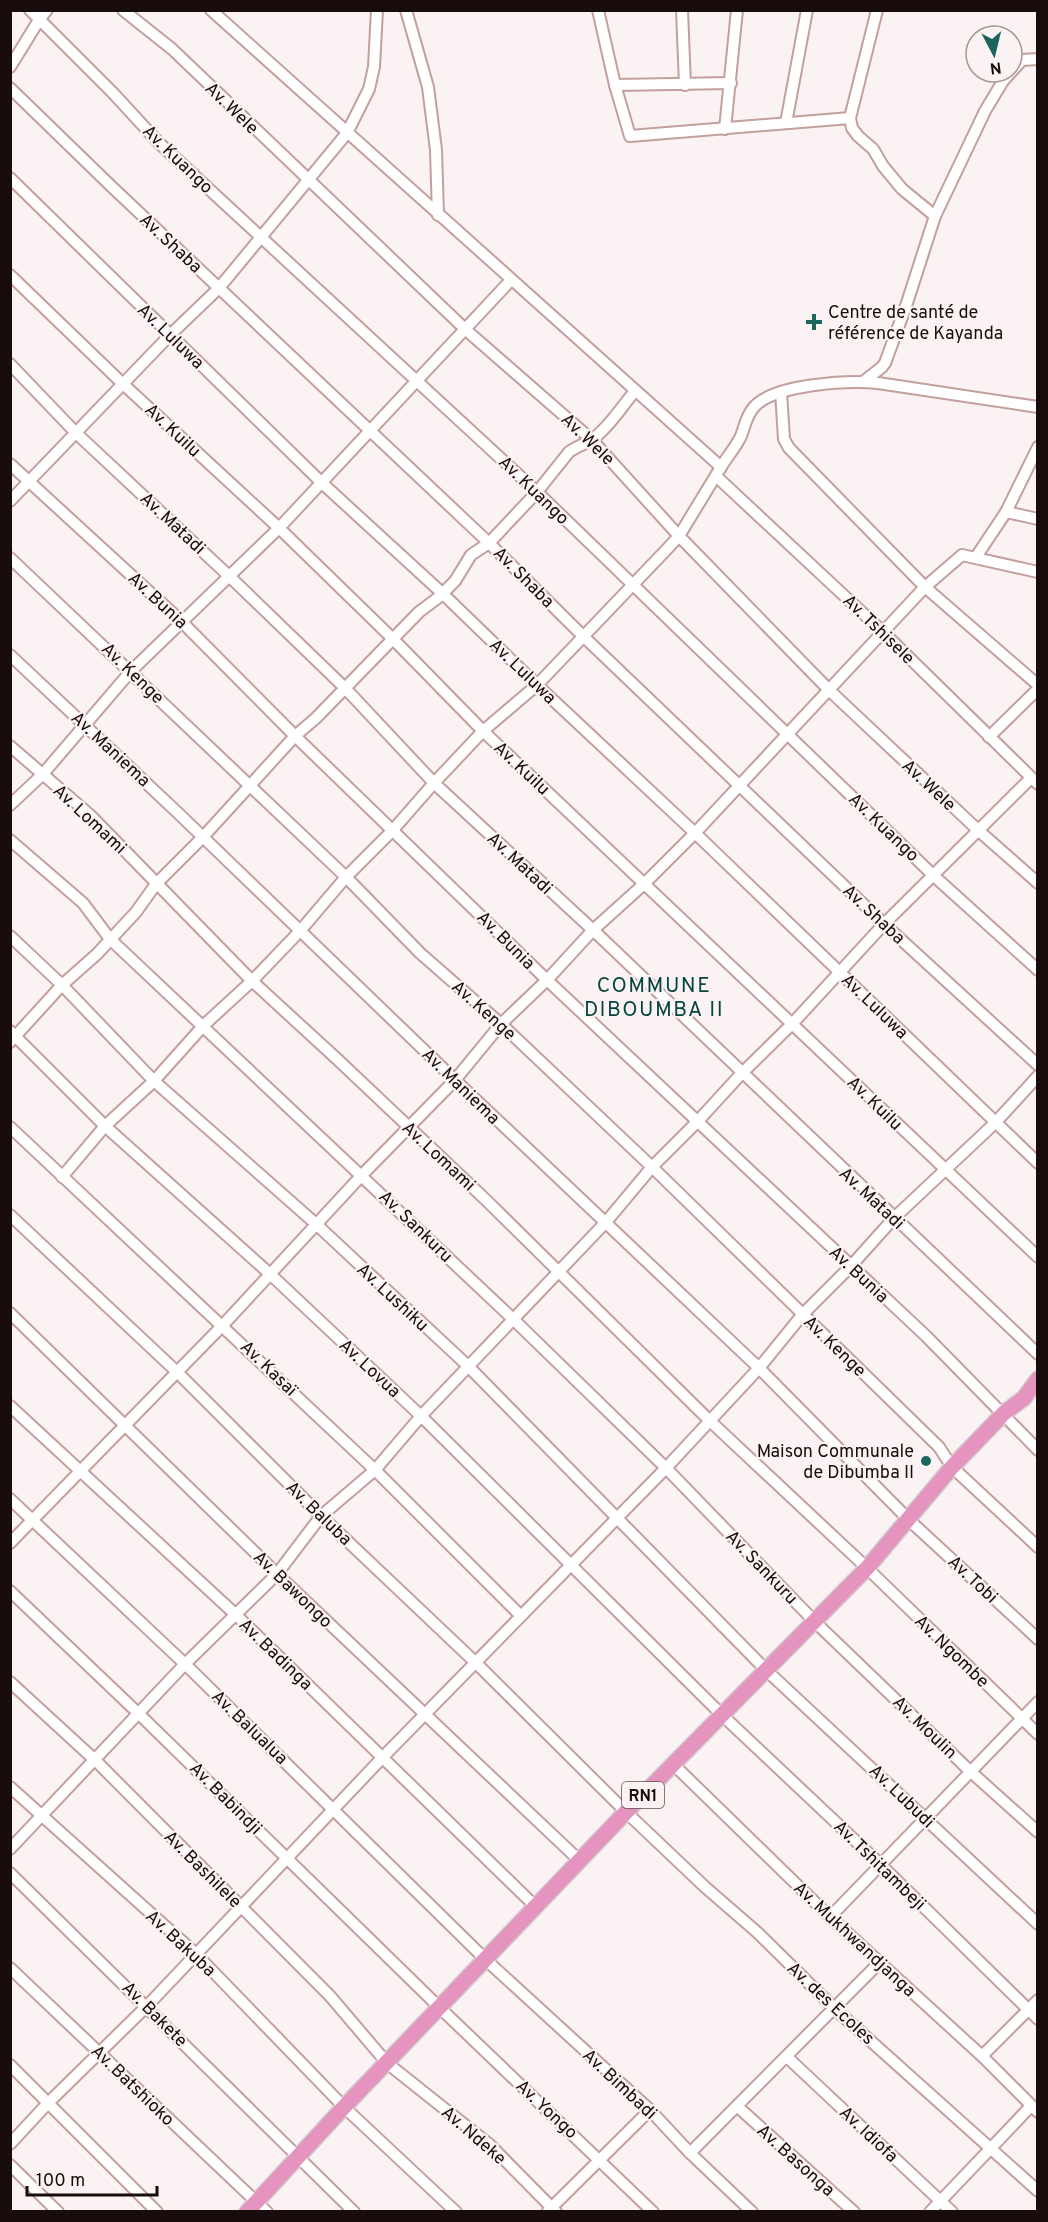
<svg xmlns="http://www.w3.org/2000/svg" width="1048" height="2222" font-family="Overpass,sans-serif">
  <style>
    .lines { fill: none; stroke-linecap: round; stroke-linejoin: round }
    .minor-casing { stroke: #c39f9e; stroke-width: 14 }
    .highway-casing { stroke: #d1cece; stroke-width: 18 }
    .minor { stroke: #fff; stroke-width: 10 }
    .highway { stroke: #e494bf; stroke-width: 15 }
    .poi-dot { fill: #1a655c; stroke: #fbf3f3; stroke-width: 2 }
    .labels { text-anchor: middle; stroke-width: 4.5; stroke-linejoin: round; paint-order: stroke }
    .shield { fill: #fbf3f3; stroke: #5d5151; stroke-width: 1.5 }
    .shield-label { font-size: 16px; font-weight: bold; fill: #190c0c }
    .street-label { font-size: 18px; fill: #190c0c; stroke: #fbf3f3 }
    .poi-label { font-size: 18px; fill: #190c0c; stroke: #fbf3f3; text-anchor: start }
    .quarter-label { font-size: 21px; letter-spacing: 1.5px; fill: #06453f; stroke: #fbf3f3 }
  </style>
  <rect width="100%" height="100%" fill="#fbf3f3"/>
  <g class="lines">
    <g class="minor-casing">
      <g id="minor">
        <polyline points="30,10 113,93 159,143 537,492 934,876 1038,970"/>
        <polyline points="123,10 172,49 466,330 592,440 679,536 830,691 979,831 1038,883"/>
        <path d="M211,10L721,467C727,457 736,447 741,436C745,426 746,416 754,407C774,384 849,380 878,383L1038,407"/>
        <polyline points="406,10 428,87 436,150 438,215"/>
        <polyline points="598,10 615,85 630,136 850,118"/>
        <polyline points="682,10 685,85"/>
        <polyline points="877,10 850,118 852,128 858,136 873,149 883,166 902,189 935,216"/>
        <polyline points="10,67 39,20 47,10"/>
        <polyline points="1012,71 1022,60 1038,59"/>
        <polyline points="615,85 731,83"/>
        <polyline points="10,88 112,187 489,543 583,636 884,924 1038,1065"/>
        <polyline points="786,123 807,10"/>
        <polyline points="725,129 737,10"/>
        <polyline points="10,178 322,483 442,593 537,685 695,833 1038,1163"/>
        <polyline points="10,275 122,383 279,528 393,639 483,731 1038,1257"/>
        <polyline points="10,364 76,433 229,576 345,688 434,783 593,930 1038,1354"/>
        <polyline points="863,382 882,367 885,363 906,306 935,216 985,111 1003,81 1011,72"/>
        <polyline points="781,392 784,439 789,448 925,587 1038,685"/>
        <polyline points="1038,447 1006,512 1038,519"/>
        <polyline points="10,464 181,621 295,736 547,980 926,1336 1038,1450"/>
        <polyline points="717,477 883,632 1038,784"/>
        <polyline points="10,501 170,335 219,288 347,133 369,89 374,67 377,10"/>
        <polyline points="976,557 1006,512"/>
        <polyline points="10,558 346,877 420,953 501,1024 652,1167 939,1447 952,1467 1038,1547"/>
        <polyline points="10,655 178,813 455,1080 759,1368 909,1520 1038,1639"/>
        <polyline points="989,737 1038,689"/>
        <polyline points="10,746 90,815 252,981 337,1059 486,1200 710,1421 867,1568 1038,1734"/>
        <polyline points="10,805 42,775 131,671 279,528 511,280"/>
        <polyline points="10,840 83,903 110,939 513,1319 666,1468 814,1621 971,1772 1038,1832"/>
        <polyline points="10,936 62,985 154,1081 316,1224 468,1366 765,1669 1038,1924"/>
        <polyline points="10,1031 105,1126 270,1274 421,1416 721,1714 881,1865 1038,2019"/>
        <path d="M10,1042L62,985L97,954L136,912L156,884L203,837L295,736L316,718L419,612L439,597L455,581L471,555L489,543L537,492L569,452C577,446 586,444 594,438C610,426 622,406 635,391"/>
        <polyline points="10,1127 375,1470 521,1616"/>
        <polyline points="62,1177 105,1126 154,1081 204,1025 252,981 300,931 346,877 392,831 434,783 483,731 537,685 667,549 679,536 721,467"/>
        <polyline points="10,1215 177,1372 321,1516 475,1662 626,1812 705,1887 758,1933 835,2009 1038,2191"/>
        <polyline points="10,1313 277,1574 580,1861"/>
        <polyline points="10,1406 235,1614 536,1907"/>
        <polyline points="10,1499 185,1664 485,1959 650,2110 690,2153 752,2212"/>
        <polyline points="10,1543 223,1325 362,1175 455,1080 501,1024 547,980 593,930 644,884 695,833 925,587 962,555 1038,572"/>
        <polyline points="10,1591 139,1714 439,2007 653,2212"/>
        <polyline points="10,1682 96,1761 330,1996 387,2063 490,2145 556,2212"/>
        <polyline points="674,1765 830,1917 982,2056 1038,2112"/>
        <polyline points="10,1787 195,1953 344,2107 456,2212"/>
        <polyline points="10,1849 185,1664 277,1574 321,1516 375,1470 421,1416 606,1222 652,1167 698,1121 741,1074 792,1024 884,924 1031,778"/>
        <polyline points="10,1873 354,2212"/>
        <polyline points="830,1917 1038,1702"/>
        <polyline points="10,1968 267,2212"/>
        <polyline points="982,2056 1038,2000"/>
        <polyline points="787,2057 952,2212"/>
        <polyline points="10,2065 157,2212"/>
        <polyline points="738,2107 854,2212"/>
        <polyline points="10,2144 48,2103 147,2006 382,1758 666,1468 759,1368 803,1314 850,1267 894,1218 995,1123 1038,1076"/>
        <polyline points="690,2153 879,1963"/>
        <polyline points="10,2165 58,2212"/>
        <polyline points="548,2211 650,2110"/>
        <polyline points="930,2212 1031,2106"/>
      </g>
    </g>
    <g class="highway-casing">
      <polyline id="highway" points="247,2212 344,2107 626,1812 867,1568 952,1467 1004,1413 1024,1398 1038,1379"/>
    </g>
    <use href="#minor" class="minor"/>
    <use href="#highway" class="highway"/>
  </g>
  <g class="poi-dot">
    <path d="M811 313h6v6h6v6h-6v6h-6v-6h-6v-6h6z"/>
    <circle cx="926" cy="1461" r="6"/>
  </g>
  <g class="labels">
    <rect class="shield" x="622" y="1782" width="42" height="26" rx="4.5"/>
    <g class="shield-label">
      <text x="643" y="1801">RN1</text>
    </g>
    <g class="street-label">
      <text transform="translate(232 108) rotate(44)" y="6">Av. Wele</text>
      <text transform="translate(178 159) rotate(44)" y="6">Av. Kuango</text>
      <text transform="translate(171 243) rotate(43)" y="6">Av. Shaba</text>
      <text transform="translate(171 336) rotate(44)" y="6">Av. Luluwa</text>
      <text transform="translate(173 430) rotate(43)" y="6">Av. Kuilu</text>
      <text transform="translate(588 439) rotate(44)" y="6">Av. Wele</text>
      <text transform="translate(534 490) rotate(44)" y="6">Av. Kuango</text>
      <text transform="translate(173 523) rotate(43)" y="6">Av. Matadi</text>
      <text transform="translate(524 577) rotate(45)" y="6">Av. Shaba</text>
      <text transform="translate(158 600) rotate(43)" y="6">Av. Bunia</text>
      <text transform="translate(879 629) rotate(44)" y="6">Av. Tshisele</text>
      <text transform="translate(523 671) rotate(44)" y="6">Av. Luluwa</text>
      <text transform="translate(133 673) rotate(44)" y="6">Av. Kenge</text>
      <text transform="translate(111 749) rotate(43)" y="6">Av. Maniema</text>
      <text transform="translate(522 768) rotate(43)" y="6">Av. Kuilu</text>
      <text transform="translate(929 785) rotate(43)" y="6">Av. Wele</text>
      <text transform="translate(90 819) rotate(43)" y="6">Av. Lomami</text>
      <text transform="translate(884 827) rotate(44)" y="6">Av. Kuango</text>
      <text transform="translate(520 863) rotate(43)" y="6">Av. Matadi</text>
      <text transform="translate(874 914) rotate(43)" y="6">Av. Shaba</text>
      <text transform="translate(506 940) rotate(45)" y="6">Av. Bunia</text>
      <text transform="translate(875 1006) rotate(44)" y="6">Av. Luluwa</text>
      <text transform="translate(484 1010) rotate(42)" y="6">Av. Kenge</text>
      <text transform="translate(461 1086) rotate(44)" y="6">Av. Maniema</text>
      <text transform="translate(875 1103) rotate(44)" y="6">Av. Kuilu</text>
      <text transform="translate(439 1156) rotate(43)" y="6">Av. Lomami</text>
      <text transform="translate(872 1198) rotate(43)" y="6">Av. Matadi</text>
      <text transform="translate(416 1226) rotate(44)" y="6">Av. Sankuru</text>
      <text transform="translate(859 1274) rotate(43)" y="6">Av. Bunia</text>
      <text transform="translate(393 1297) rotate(43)" y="6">Av. Lushiku</text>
      <text transform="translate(835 1346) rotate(44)" y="6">Av. Kenge</text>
      <text transform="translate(269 1368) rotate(44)" y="6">Av. Kasaï</text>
      <text transform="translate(370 1368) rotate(43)" y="6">Av. Lovua</text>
      <text transform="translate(319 1513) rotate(44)" y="6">Av. Baluba</text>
      <text transform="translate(762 1567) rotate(46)" y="6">Av. Sankuru</text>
      <text transform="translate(973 1579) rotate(43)" y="6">Av. Tobi</text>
      <text transform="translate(293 1589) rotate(44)" y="6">Av. Bawongo</text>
      <text transform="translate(952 1651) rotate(44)" y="6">Av. Ngombe</text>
      <text transform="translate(276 1654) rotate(44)" y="6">Av. Badinga</text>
      <text transform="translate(250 1727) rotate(44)" y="6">Av. Balualua</text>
      <text transform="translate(925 1727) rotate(44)" y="6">Av. Moulin</text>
      <text transform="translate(902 1796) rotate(44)" y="6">Av. Lubudi</text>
      <text transform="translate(226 1798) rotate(45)" y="6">Av. Babindji</text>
      <text transform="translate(880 1865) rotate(44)" y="6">Av. Tshitambeji</text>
      <text transform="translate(203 1869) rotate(45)" y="6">Av. Bashilele</text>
      <text transform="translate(855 1939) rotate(43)" y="6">Av. Mukhwandjanga</text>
      <text transform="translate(181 1943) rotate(43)" y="6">Av. Bakuba</text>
      <text transform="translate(831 2003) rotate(43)" y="6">Av. des Ecoles</text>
      <text transform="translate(155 2014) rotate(45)" y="6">Av. Bakete</text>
      <text transform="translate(620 2084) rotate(43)" y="6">Av. Bimbadi</text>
      <text transform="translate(133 2085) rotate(44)" y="6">Av. Batshioko</text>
      <text transform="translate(547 2109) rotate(43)" y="6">Av. Yongo</text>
      <text transform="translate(869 2134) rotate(43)" y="6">Av. Idiofa</text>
      <text transform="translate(474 2135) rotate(41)" y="6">Av. Ndeke</text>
      <text transform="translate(796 2160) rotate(42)" y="6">Av. Basonga</text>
    </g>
    <g class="poi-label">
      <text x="828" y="318">Centre de santé de<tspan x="828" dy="21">référence de Kayanda</tspan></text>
      <text x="914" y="1457" text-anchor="end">Maison Communale<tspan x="914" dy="21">de Dibumba II</tspan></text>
    </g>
    <g class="quarter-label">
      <text x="654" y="992">COMMUNE<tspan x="654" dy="24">DIBOUMBA II</tspan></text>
    </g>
  </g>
  <rect width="1048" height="2222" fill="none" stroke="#190c0c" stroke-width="24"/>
  <g transform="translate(994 54) rotate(173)"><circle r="28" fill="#fbf3f3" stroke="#a19797" stroke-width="1.5"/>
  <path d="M0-4.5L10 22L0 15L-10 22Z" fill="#1a655c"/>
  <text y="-9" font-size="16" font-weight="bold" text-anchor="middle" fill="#190c0c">N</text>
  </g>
  <path d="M27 2186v9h130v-9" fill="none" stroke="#190c0c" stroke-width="3"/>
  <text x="36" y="2186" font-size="18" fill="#190c0c" stroke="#fbf3f3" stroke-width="4.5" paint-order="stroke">100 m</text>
</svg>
